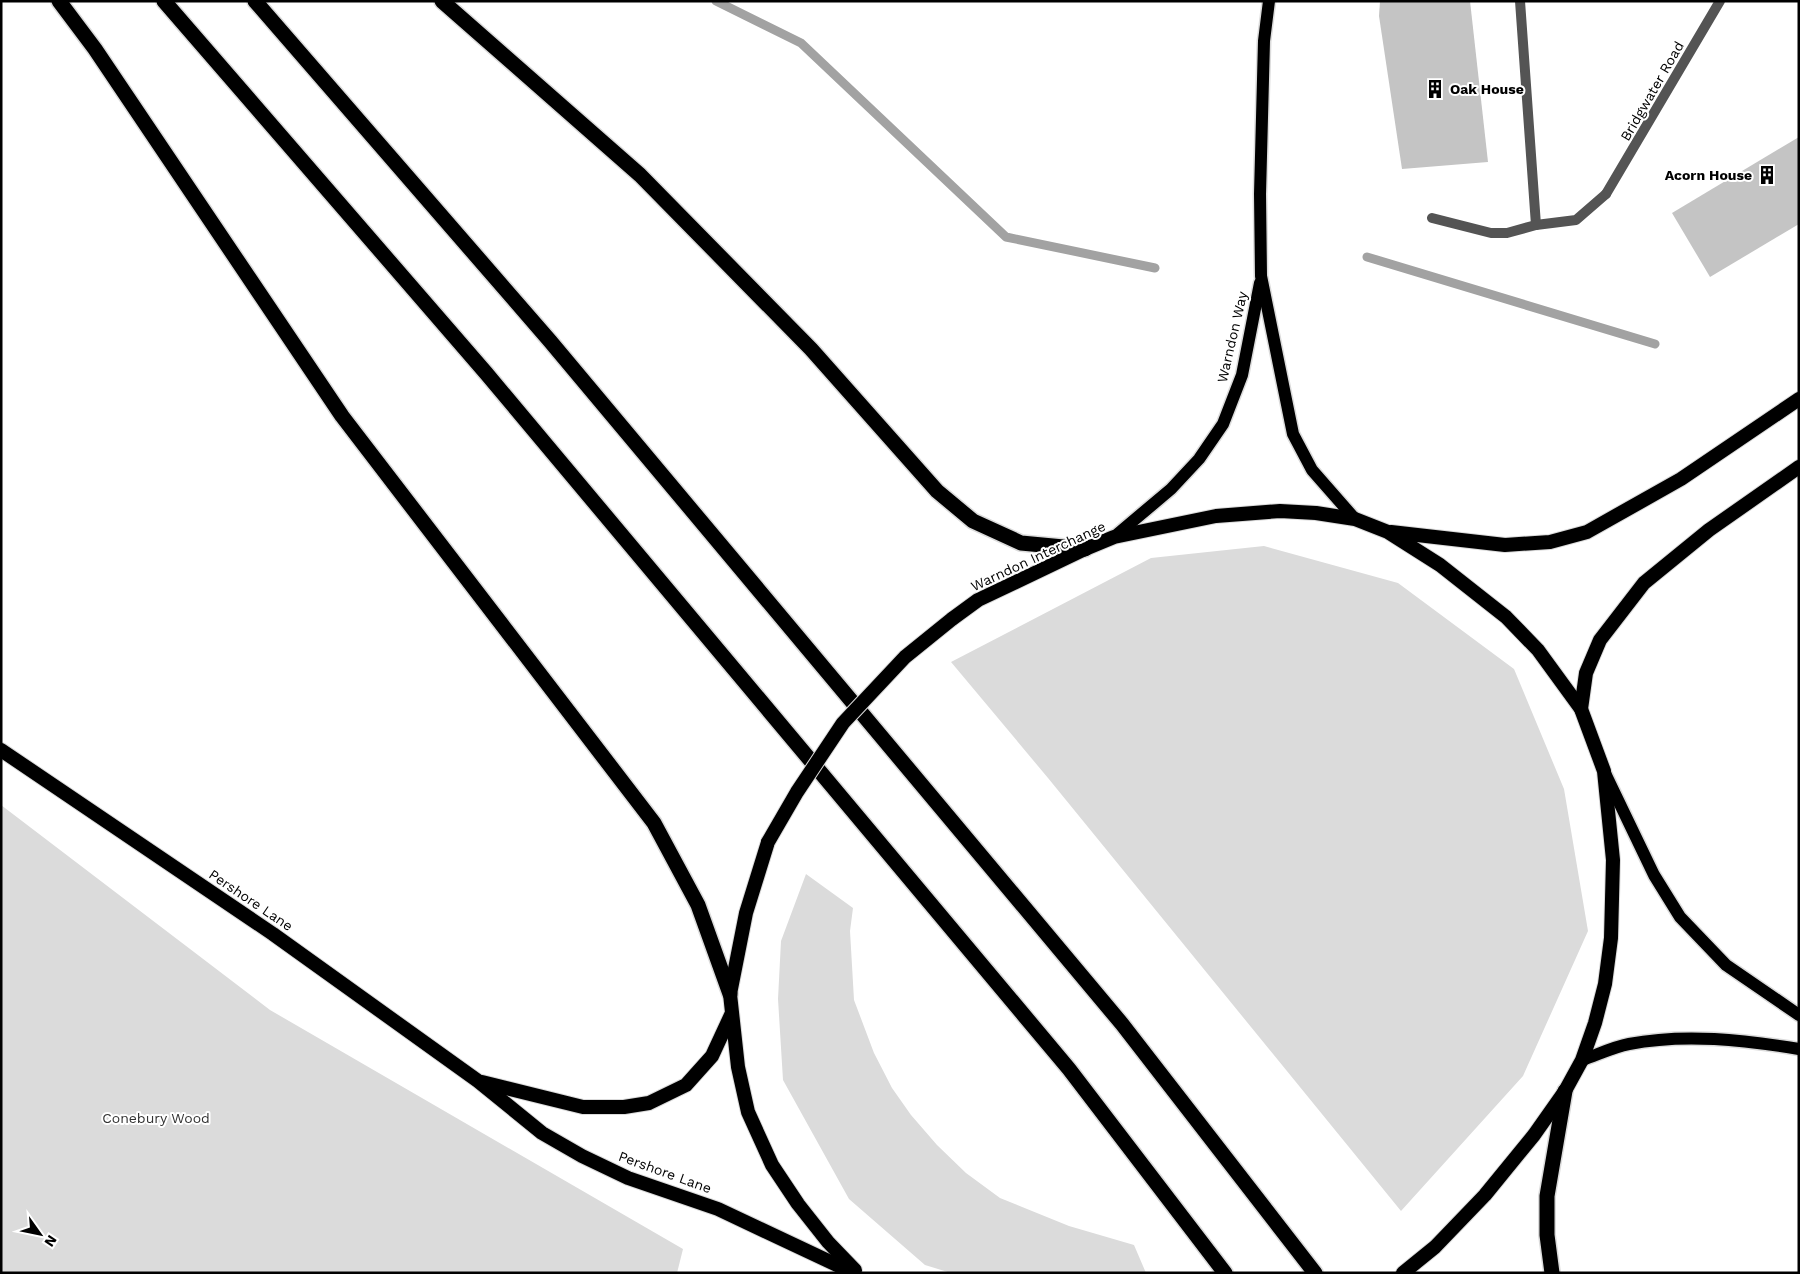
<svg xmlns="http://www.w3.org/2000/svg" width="1800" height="1274" font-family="'Work Sans',sans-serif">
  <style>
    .green { fill: #dbdbdb }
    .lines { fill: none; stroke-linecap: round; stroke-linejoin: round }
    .stream { stroke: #a2a2a2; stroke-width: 9 }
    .building { fill: #c4c4c4 }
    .primary-casing { stroke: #dbdbdb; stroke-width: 15 }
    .trunk-casing { stroke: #dbdbdb; stroke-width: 16 }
    .motorway-casing { stroke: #dbdbdb; stroke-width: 18 }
    .service { stroke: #545454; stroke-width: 10 }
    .minor { stroke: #545454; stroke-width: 10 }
    .primary { stroke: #000; stroke-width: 12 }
    .trunk { stroke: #000; stroke-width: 14 }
    .motorway { stroke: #000; stroke-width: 15 }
    .trunk-bridge-casing { stroke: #dbdbdb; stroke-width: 16; stroke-linecap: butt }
    .trunk-bridge { stroke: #000; stroke-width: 14 }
    .labels { text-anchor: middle; stroke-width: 4; stroke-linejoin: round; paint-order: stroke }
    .poi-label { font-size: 14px; font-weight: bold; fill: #000; stroke: #fff; text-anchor: start }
    .street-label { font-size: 14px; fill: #000; stroke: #fff }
    .park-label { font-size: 14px; fill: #323232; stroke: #fff }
  </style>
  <rect width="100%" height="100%" fill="#fff"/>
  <g class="green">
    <polygon points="1264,546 1398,583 1514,669 1564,789 1588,931 1523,1076 1401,1211 1048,778 951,662 1151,558"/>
    <polygon points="1,805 270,1010 683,1249 677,1273 1,1273"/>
    <polygon points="806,874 853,908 850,931 854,1000 874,1053 892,1088 911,1115 937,1145 966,1173 1000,1198 1069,1226 1134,1245 1146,1273 951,1273 925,1265 849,1199 783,1080 778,999 781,941"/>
  </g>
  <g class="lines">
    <g class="stream">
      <polyline points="716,1 801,43 1006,237 1155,268"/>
      <polyline points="1367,257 1655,344"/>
    </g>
  </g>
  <g class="building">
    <polygon points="1380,1 1470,1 1488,162 1402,169 1379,16"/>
    <polygon points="1799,137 1799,224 1710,277 1672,213"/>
  </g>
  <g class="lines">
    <g class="primary-casing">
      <g id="primary">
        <polyline points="1269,1 1264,41 1260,194 1261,276 1293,434 1312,470 1355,519"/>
        <polyline points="1114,537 1171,489 1199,459 1223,424 1242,375 1260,283"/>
        <polyline points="1605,773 1654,875 1680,917 1726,965 1799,1015"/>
        <path d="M1582,1060C1597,1055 1613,1047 1629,1044C1685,1033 1744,1040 1799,1049"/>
      </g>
    </g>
    <g class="trunk-casing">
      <g id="trunk">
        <polyline points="1391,532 1505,545 1550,542 1587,532 1681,479 1799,399"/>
        <polyline points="952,619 978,600 1085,549 1114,537 1216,516 1280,511 1316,513 1355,519 1388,532 1440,565 1506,617 1538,650 1581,709 1604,771 1613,860 1611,938 1605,984 1595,1023 1582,1060 1565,1091 1534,1135 1485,1195 1435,1247 1403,1273"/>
        <polyline points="1581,709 1586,673 1600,640 1644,583 1709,530 1799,467"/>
        <polyline points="1,750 273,934 478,1081 542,1133 582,1156 628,1178 718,1209 854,1273"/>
        <polyline points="768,842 746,913 730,994 738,1067 748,1112 772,1165 798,1204 828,1242 855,1270"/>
        <polyline points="482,1082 583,1107 624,1107 649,1103 686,1085 712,1056 731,1015"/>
      </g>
    </g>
    <g class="motorway-casing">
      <g id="motorway">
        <polyline points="59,1 95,49 342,416 654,823 698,905 730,994"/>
        <polyline points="164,1 486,373 1069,1069 1225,1273"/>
        <polyline points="255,1 550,341 1122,1024 1315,1273"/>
        <polyline points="442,1 640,175 811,349 937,491 973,521 1021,543 1085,549"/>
        <polyline points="1552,1273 1547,1235 1547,1196 1565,1091"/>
      </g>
    </g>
    <g class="service">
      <polyline points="1520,1 1536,225"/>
      <polyline points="1432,218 1491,233 1507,233 1536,225 1576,220 1606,194"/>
    </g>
    <polyline class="minor" points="1606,194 1720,1"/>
    <use href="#primary" class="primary"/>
    <use href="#trunk" class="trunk"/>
    <use href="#motorway" class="motorway"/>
    <g class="trunk-bridge-casing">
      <polyline id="trunk-bridge" points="768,842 797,792 843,723 905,657 952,619"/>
    </g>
    <use href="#trunk-bridge" class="trunk-bridge"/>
  </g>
  <defs>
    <g id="building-bare" transform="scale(1.5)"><path d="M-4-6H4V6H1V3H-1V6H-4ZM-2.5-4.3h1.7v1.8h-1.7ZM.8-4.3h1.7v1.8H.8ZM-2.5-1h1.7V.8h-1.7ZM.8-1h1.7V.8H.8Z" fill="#000" stroke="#fff" stroke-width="2.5" paint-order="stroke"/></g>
  </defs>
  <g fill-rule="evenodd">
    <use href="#building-bare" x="1435" y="89"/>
    <use href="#building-bare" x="1767" y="175"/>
  </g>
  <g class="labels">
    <g class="poi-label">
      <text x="1450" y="94">Oak House</text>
      <text x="1752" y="180" text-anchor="end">Acorn House</text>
    </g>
    <g class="street-label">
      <text transform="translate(1652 91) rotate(-60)" y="5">Bridgwater Road</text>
      <text transform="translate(1232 337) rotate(-77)" y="5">Warndon Way</text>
      <text transform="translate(1038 556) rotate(-25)" y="5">Warndon Interchange</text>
      <text transform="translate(251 900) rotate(34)" y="5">Pershore Lane</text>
      <text transform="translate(665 1172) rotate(20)" y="5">Pershore Lane</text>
    </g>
    <g class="park-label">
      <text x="156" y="1123">Conebury Wood</text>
    </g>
  </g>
  <rect width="1800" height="1274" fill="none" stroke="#000000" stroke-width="5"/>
  <g transform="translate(40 1234) rotate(123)" stroke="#ffffff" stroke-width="4" paint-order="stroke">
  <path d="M0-4L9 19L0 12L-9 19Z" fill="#000000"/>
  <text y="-8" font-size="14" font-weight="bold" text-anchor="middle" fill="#000000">N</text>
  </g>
</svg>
